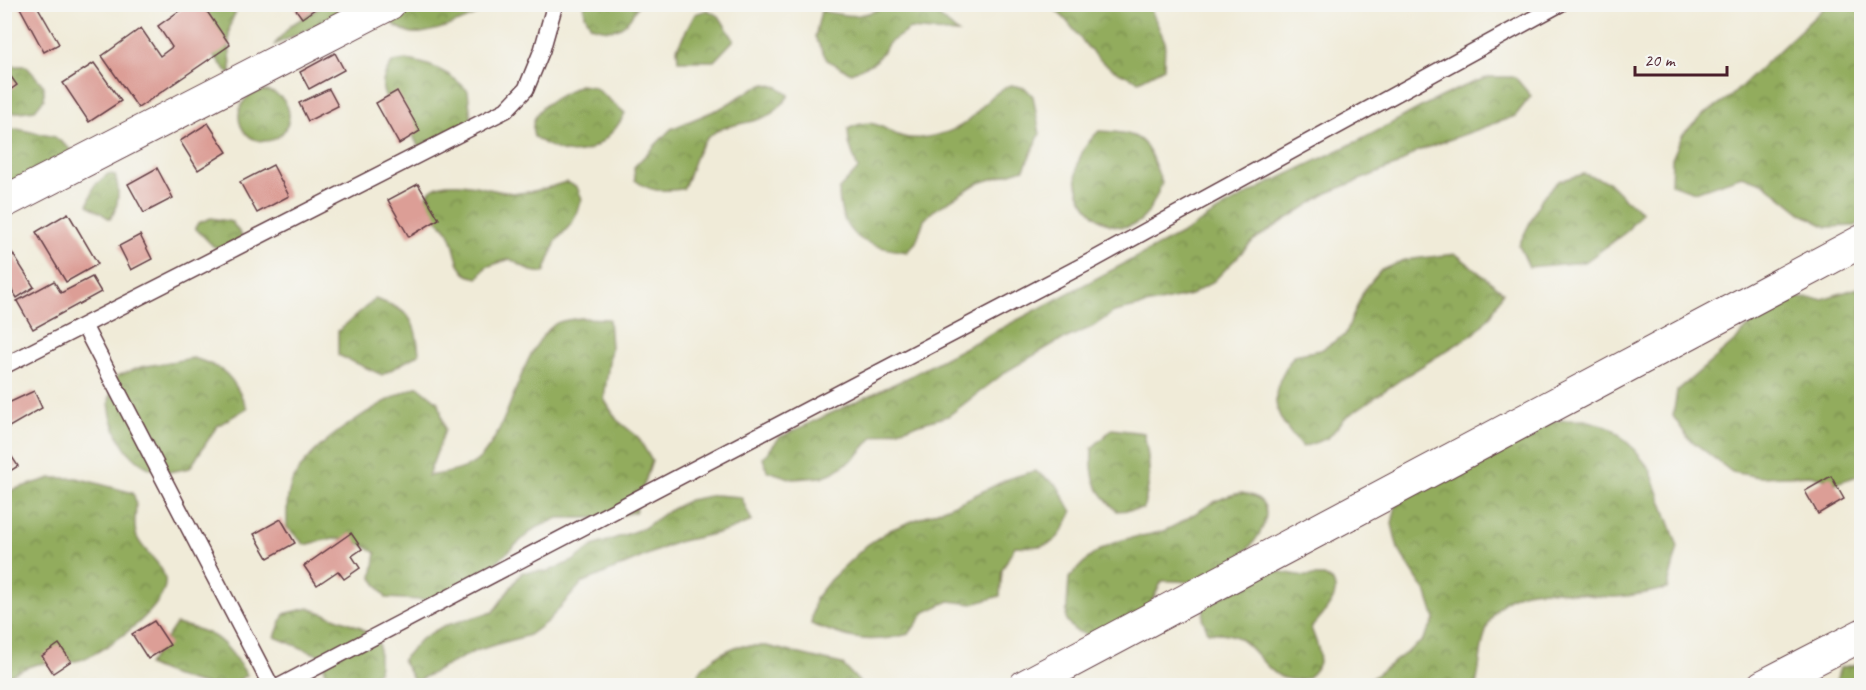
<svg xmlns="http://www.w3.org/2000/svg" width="1866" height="690" font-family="Caveat,sans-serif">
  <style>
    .forest { fill: url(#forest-crowns); stroke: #6e6644; stroke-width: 1.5 }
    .building { fill: #dc9e96 }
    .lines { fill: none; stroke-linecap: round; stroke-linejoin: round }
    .service-casing { stroke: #633e45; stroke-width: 18 }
    .minor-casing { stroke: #633e45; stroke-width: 34 }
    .service { stroke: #fff; stroke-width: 15 }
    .minor { stroke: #fff; stroke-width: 32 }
  </style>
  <defs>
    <pattern id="forest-crowns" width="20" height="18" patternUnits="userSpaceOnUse" patternTransform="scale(1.5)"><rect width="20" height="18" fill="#92ac5d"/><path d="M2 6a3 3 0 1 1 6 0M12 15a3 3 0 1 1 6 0" fill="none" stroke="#798b4d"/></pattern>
  </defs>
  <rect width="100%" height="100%" fill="#f6f6f2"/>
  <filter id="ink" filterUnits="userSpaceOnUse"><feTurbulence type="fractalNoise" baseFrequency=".0167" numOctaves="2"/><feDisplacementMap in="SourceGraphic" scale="12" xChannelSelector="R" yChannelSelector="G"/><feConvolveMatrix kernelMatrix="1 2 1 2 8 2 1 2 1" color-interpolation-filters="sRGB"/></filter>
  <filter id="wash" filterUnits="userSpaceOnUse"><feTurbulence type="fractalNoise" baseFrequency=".008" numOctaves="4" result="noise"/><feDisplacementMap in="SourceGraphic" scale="24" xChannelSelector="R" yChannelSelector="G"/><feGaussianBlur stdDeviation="1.35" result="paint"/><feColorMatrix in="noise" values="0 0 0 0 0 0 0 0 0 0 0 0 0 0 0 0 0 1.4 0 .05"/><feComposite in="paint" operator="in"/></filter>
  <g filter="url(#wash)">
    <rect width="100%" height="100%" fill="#f0ebd8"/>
    <g class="forest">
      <path d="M889,4C927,4 930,8 958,33L910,29L889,43L875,62L851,73L827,60L815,37L821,11C850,17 863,19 889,4Z"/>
      <path d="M204,5H241C221,29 232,46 231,75L209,52Z"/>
      <polygon points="324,5 361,5 274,45 291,25"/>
      <path d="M389,5H491C480,16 438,31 421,33C409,35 395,27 387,19Z"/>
      <path d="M584,5V4L638,5C626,28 618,35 591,26L585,15Z"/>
      <path d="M1049,5H1149L1165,42L1164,68L1139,81C1124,75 1110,69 1098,58C1079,41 1070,19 1049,5Z"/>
      <polygon points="1827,5 1861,5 1861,220 1856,226 1827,227 1804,215 1765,184 1742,176 1695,192 1671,184 1672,159 1683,134 1704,114 1730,97"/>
      <polygon points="707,10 719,16 734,40 714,61 678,61 677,48 695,14"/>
      <path d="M406,60C430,63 451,73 468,91L471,118L468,131L421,150C415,142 413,133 408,126C390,102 370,92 393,62Z"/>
      <polygon points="13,66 26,66 44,86 44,99 35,110 12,113 5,103 5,73"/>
      <path d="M1490,77H1515L1531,96L1515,116L1418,151L1397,165L1327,193L1254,240L1214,281L1191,295L1114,312L1092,327L1055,343L1007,371L948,416L873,437L856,457L834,472L821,477L793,479L767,471L763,458L780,437L907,378L1190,229C1245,191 1303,168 1362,139C1405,117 1444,91 1490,77Z"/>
      <path d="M766,84L778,87L789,95C765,135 725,113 703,143C693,157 691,174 683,189C663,191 651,193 635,180L634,167L671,129L721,108L754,88Z"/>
      <path d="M580,85L594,87L625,113C620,124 614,130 605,139C581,161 559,154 534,137C526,107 559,97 580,85Z"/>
      <path d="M1011,85L1025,88L1033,96L1040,134L1024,169L976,184L933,211L924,220L916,242L907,252C864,246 839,237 839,189L858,169L849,143L848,129C883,111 886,142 921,138C940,135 958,131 972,117C985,104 993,92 1011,85Z"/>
      <circle cx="264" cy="116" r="25"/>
      <polygon points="17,129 55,137 75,153 9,191 5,183 4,131"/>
      <path d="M1099,131C1148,133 1145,141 1162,183C1157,194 1153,207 1145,216C1114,253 1039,186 1099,131Z"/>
      <path d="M108,174L115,175C120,190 119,207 110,219L88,205L94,186Z"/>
      <polygon points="1584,174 1608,182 1626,200 1642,212 1626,232 1585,262 1529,267 1519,245 1542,198 1559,181"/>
      <path d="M566,182L577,187L582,199L572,223L556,241L544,273L531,271L510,259L486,267L478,278C473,277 468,276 465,273C455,263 456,246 449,233C441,219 429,219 424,201C426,197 429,191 432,189C452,175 494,193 515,193C533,193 550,187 566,182Z"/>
      <polygon points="211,218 232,222 244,239 225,252 213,246 195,228 198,223"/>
      <path d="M1456,254L1503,292L1492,314L1475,333L1409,374L1345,418L1328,438L1303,447C1270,412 1267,395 1294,355L1321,350L1345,335L1364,290L1381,270L1404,260Z"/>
      <polygon points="1861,287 1861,475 1836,483 1812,475 1759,477 1732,472 1688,438 1673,416 1677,391 1736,340 1771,303 1797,298 1822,299"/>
      <path d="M375,299C409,310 416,318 419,354L382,375L338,355V331Z"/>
      <path d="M581,318L609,319L611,347L604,399L617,420L638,437L652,461L635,512L609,518H558L534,529L494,564L472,576L439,601L386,598L372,578L376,553C349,535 336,536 305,545L287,527C287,511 286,492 294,478C314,440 380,402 418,386L439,403L445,430L428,476C446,473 467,471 480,458C513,424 518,352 555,324C561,320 574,319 581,318Z"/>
      <path d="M193,358C227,368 232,376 247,408L217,426L190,468C182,469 171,473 162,472C130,466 112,434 109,403C109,394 114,384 117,376L141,367Z"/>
      <path d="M1585,420L1612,428L1632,447L1650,469L1678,547L1667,589C1649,592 1630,597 1612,597C1571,597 1516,572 1491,619C1480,640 1481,663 1476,685L1361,686L1422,641L1435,619L1427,594L1398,549L1392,524L1397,500L1533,421Z"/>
      <path d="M1112,429L1144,433C1150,463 1152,480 1143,509L1117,511C1095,490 1090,479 1092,448Z"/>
      <path d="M1035,471L1057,485L1072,512C1057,546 1051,548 1015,546L1002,570L1000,596L973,604L949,601L925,612L909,634C864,645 853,639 811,624L815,599L830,580L867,545L890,530L965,500L1010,478Z"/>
      <path d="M51,478H77L133,493C140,508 131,522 137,537C143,552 161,561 165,578C170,606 111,646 88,657C73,665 51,660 34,665C24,668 14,673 5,678V492Z"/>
      <path d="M1242,493C1285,499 1261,540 1239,557C1228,565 1215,573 1203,580C1194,585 1174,579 1162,581L1143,618L1096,639L1074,630L1066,620L1069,578C1086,559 1101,545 1126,539C1138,536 1151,535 1163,531C1191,521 1210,497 1242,493Z"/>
      <polygon points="715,495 741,497 752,521 727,531 677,542 582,583 548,621 529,635 475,651 415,682 402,660 421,639 443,626 493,612 522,572 549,571 573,561 593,546 644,528 665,513 689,500"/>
      <path d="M1269,570L1304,576H1324C1351,588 1322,615 1311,628C1318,647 1328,663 1307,678C1271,688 1263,654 1240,639C1230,632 1219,634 1208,632L1203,620L1204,607Z"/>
      <polygon points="309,608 360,627 379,644 379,671 360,685 329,685 321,656 275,637 284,614"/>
      <path d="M176,624C219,632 224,641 247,675C242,678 236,682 230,685C211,690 167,674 148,665Z"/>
      <path d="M738,646H766L842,664L862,685H694C698,664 720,653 738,646Z"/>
      <polygon points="1861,663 1861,685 1835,685 1840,668"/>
      <polygon points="1140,682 1139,685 1084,685 1092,683"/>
    </g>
    <g id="blocks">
      <g class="building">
        <polygon points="18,4 36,4 59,44 44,52"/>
        <polygon points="189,4 202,4 230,45 138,108 102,56 141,28 160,56 172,47 158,26"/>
        <polygon points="292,4 322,4 302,18"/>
        <polygon points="335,53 344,70 309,89 300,72"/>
        <polygon points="94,63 121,101 89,122 63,83"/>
        <polygon points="4,67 17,85 4,94"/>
        <polygon points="329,89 338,106 308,121 299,103"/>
        <polygon points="397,91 420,131 399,144 376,103"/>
        <polygon points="208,123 227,152 198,170 180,141"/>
        <polygon points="273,165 289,196 257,213 240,182"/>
        <polygon points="157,168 173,198 144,213 128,184"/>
        <polygon points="418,184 439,219 409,237 388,200"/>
        <polygon points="68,213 98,264 66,282 36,232"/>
        <polygon points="140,235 152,259 131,270 119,246"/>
        <polygon points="4,240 34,287 17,298 4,277"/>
        <polygon points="92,277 101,292 33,329 17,301 54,281 61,293"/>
        <polygon points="4,285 10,296 4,299"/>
        <polygon points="34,391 42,408 4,430 4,405"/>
        <polygon points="4,445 18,466 4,475"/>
        <polygon points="1831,476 1844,499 1818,514 1805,491"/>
        <polygon points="281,519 295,543 268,558 254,534"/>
        <polygon points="351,533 362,549 352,556 360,568 344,579 338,571 317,585 304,566"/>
        <polygon points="154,621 170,645 148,659 132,634"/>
        <polygon points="59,644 71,661 53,673 42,656"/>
      </g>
    </g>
  </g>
  <g filter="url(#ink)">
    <use href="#blocks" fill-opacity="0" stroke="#633e45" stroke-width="1.5"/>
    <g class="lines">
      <g class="service-casing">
        <g id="service">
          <polyline points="84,326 271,686"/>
          <polyline points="4,366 506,110 526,89 542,50 555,4"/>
          <polyline points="280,686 1093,260 1560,4"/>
        </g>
      </g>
      <g class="minor-casing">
        <g id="minor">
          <polyline points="4,202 389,4"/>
          <polyline points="1025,686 1862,241"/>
          <polyline points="1763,686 1862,635"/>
        </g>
      </g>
      <use href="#service" class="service"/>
      <use href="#minor" class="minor"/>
    </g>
  </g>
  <rect width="1866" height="690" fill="none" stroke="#f6f6f2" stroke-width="24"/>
  <path d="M1635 66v9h92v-9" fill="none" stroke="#4a1f2b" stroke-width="3"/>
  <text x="1644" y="66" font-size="18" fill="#4a1f2b" stroke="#f6f6f2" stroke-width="4.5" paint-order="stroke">20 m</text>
</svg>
